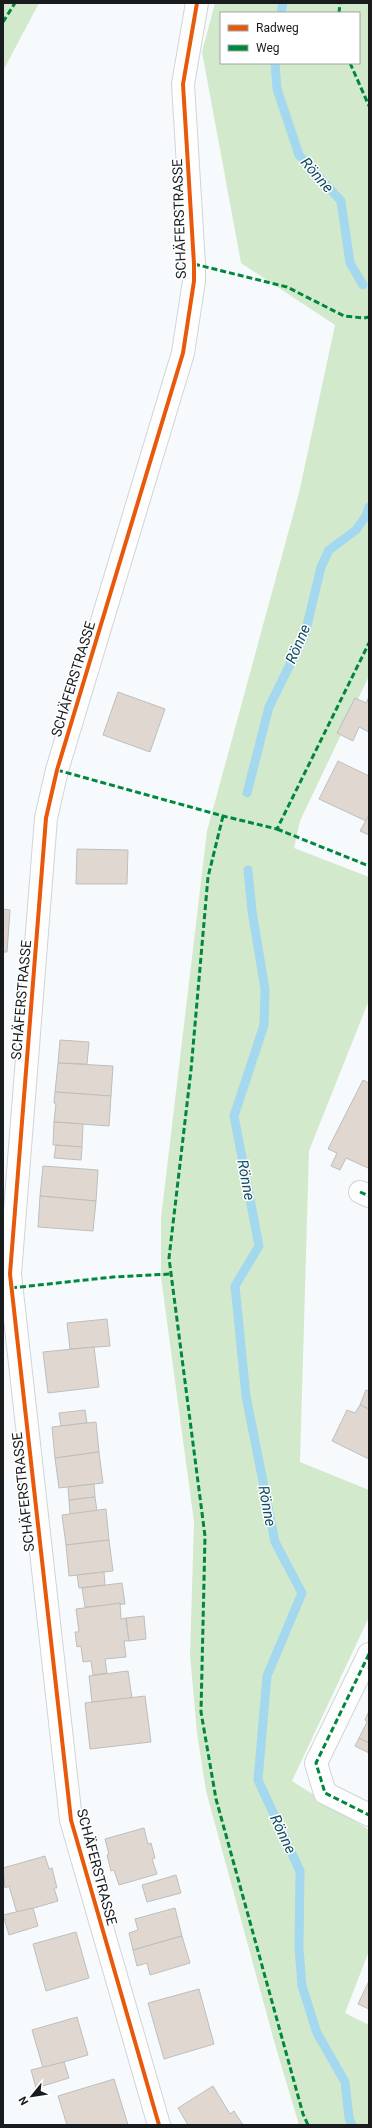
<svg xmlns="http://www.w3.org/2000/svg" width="372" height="2128" font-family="Roboto,sans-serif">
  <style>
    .green { fill: #d3e9cc; fill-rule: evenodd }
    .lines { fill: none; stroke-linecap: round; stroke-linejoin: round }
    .stream { stroke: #a4d8ef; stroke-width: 9 }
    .building { fill: #e0d8d0; stroke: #bdbebd }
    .minor-casing { stroke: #d1d4d6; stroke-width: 24 }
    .minor { stroke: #fefeff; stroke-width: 22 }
    .quiet { stroke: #00873e; stroke-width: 3; stroke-dasharray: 6 3; stroke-linecap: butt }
    .cycleway-casing { stroke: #fff; stroke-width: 6 }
    .cycleway { stroke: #e8590c; stroke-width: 4 }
    .labels { text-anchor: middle; stroke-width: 3; stroke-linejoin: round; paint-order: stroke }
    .street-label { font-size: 14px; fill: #191c1f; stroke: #fff }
    .water-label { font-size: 15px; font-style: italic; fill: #0f4c62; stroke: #fff }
  </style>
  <rect width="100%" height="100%" fill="#f7fafc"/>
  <g class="green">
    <polygon points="3,3 39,3 3,71"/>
    <path d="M215,3H369V676L300,821L294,848L369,877V1000L309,1151L300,1462L369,1490V1617L292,1781L369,1830V1951L345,2013L369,2025V2125H299L274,2041L206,1791L197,1733L190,1655L194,1522L161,1277V1218L207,831L299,493L335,325L241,263L202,52ZM221,13H359V63H221Z"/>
  </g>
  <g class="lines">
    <g class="stream">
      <polyline points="281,13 283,3"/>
      <polyline points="275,63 277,89 299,155 341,201 350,263 363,285"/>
      <polyline points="247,793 269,707 305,634 321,567 329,550 356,530 366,516 369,507"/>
      <polyline points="248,870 252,911 265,989 264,1025 234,1116 259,1246 235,1286 246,1396 275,1542 302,1593 267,1676 258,1780 300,1871 299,1948 302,1986 317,2033 345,2082 349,2118 352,2125"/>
    </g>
  </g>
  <g class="building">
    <polygon points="118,692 165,709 150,752 103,735"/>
    <polygon points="369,697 369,732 359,727 353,741 337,733 355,698 366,703"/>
    <polygon points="338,761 369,776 369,815 366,821 319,799"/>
    <polygon points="369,815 369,835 360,831"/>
    <polygon points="77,849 128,850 127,884 76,884"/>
    <polygon points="3,909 10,910 7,952 3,952"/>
    <polygon points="60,1040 89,1042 87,1064 58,1063"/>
    <polygon points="58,1063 113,1066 111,1096 55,1092"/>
    <polygon points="363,1080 369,1083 369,1165 368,1168 346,1158 340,1170 331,1166 337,1153 328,1149"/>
    <polygon points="55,1092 111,1096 109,1126 54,1122 56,1103 54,1103"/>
    <polygon points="54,1122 83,1124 82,1147 53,1145"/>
    <polygon points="56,1145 82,1147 81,1160 54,1158"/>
    <polygon points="43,1166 98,1170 96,1201 40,1196"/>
    <polygon points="40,1196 96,1201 93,1231 38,1227"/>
    <polygon points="107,1319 110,1346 70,1349 67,1323"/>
    <polygon points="94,1347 99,1387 48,1393 43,1352"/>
    <polygon points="366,1390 369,1391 369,1409 360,1405"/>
    <polygon points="360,1405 369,1409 369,1459 332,1441 347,1410 355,1413"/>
    <polygon points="85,1410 87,1423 61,1426 59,1413"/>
    <polygon points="96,1422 99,1452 55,1458 52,1427"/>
    <polygon points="99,1452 103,1483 59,1488 55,1458"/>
    <polygon points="94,1484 95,1497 69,1500 68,1487"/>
    <polygon points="95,1497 97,1511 70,1514 69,1500"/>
    <polygon points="106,1509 109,1540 66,1545 62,1515"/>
    <polygon points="109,1540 113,1571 69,1576 66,1545"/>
    <polygon points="104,1572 105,1585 79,1588 77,1575"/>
    <polygon points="122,1583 125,1604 85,1607 82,1588"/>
    <polygon points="120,1603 121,1619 126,1618 129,1641 124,1641 126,1657 105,1659 107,1673 93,1675 91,1661 83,1662 81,1646 77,1647 75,1632 79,1632 76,1609"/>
    <polygon points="144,1616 146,1639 129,1641 126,1618"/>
    <polygon points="128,1671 132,1698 92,1702 89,1676"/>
    <polygon points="145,1696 151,1742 90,1749 85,1703"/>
    <polygon points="369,1711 369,1743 359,1738 367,1722 365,1720"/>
    <polygon points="359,1738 369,1743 369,1753 355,1746"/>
    <polygon points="144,1828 148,1844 151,1843 155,1858 152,1859 157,1874 119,1885 114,1870 111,1871 107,1855 109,1854 105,1839"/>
    <polygon points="45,1856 49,1869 52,1868 57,1888 54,1888 58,1901 17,1913 9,1886 5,1888 3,1868"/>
    <polygon points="176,1875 181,1893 147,1902 142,1885"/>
    <polygon points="33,1908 38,1926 9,1935 3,1915"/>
    <polygon points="175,1908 182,1936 133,1950 129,1933 138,1930 135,1919"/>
    <polygon points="76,1932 89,1978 46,1991 33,1944"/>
    <polygon points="182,1936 190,1963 150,1975 147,1963 137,1966 133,1950"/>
    <polygon points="369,1981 369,2009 358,2004"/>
    <polygon points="199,1989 214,2044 164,2059 148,2003"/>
    <polygon points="77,2017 88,2055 43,2068 32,2030"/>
    <polygon points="64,2062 69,2078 36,2088 31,2070"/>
    <polygon points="114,2079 128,2125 67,2125 58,2096"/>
    <polygon points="213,2086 230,2114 234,2111 243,2125 188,2125 178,2108"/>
  </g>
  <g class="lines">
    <g class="minor-casing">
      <g id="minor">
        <polyline points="360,1192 369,1196"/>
        <polyline points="369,1654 316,1763 325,1793 369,1815"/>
        <polyline points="159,2125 71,1820 10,1274 46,818 57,770 183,353 194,281 194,264 183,84 197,3"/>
      </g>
    </g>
    <use href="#minor" class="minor"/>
    <g class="quiet">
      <polyline points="339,13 340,3"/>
      <polyline points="3,22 15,3"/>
      <polyline points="350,63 369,106"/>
      <polyline points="194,264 287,287 344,316 364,318 369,317"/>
      <polyline points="57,770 223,816 277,829 369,643"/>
      <polyline points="223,816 208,877 191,1070 169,1258 205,1536 201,1712 216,1799 303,2114 308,2125"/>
      <polyline points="277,829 369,866"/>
      <polyline points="360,1192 369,1196"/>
      <polyline points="11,1288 113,1277 171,1274"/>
      <polyline points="369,1654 316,1763 325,1793 369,1815"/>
    </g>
    <g class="cycleway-casing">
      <polyline id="cycleway" points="159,2125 71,1820 10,1274 46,818 57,770 183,353 194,281 194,264 183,84 197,3"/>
    </g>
    <use href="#cycleway" class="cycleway"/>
  </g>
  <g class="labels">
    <g class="street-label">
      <text transform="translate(179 219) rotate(-92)" y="5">SCHÄFERSTRASSE</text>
      <text transform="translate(73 679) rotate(-73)" y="5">SCHÄFERSTRASSE</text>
      <text transform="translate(21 1000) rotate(-85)" y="5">SCHÄFERSTRASSE</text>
      <text transform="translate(23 1492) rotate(-96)" y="5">SCHÄFERSTRASSE</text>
      <text transform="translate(97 1867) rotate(75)" y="5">SCHÄFERSTRASSE</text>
    </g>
    <g class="water-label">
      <text transform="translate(317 175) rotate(49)" y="5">Rönne</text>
      <text transform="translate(298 644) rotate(-67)" y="5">Rönne</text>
      <text transform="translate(246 1180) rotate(79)" y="5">Rönne</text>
      <text transform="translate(267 1506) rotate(79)" y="5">Rönne</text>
      <text transform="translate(283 1834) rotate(65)" y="5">Rönne</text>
    </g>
  </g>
  <rect width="372" height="2128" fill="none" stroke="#191c1f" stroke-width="8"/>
  <rect x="220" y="12" width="140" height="52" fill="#ffffff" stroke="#a3a4a5"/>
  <rect x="228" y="25" width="20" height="6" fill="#e8590c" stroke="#a3a4a5"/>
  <text x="256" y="32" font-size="12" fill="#191c1f">Radweg</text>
  <rect x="228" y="45" width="20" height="6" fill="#00873e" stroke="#a3a4a5"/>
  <text x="256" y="52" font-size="12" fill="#191c1f">Weg</text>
  <g transform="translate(32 2096) rotate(240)" stroke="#ffffff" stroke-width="3" paint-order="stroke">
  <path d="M0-3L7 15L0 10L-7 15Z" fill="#191c1f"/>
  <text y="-6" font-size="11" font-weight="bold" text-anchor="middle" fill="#191c1f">N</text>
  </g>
</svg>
